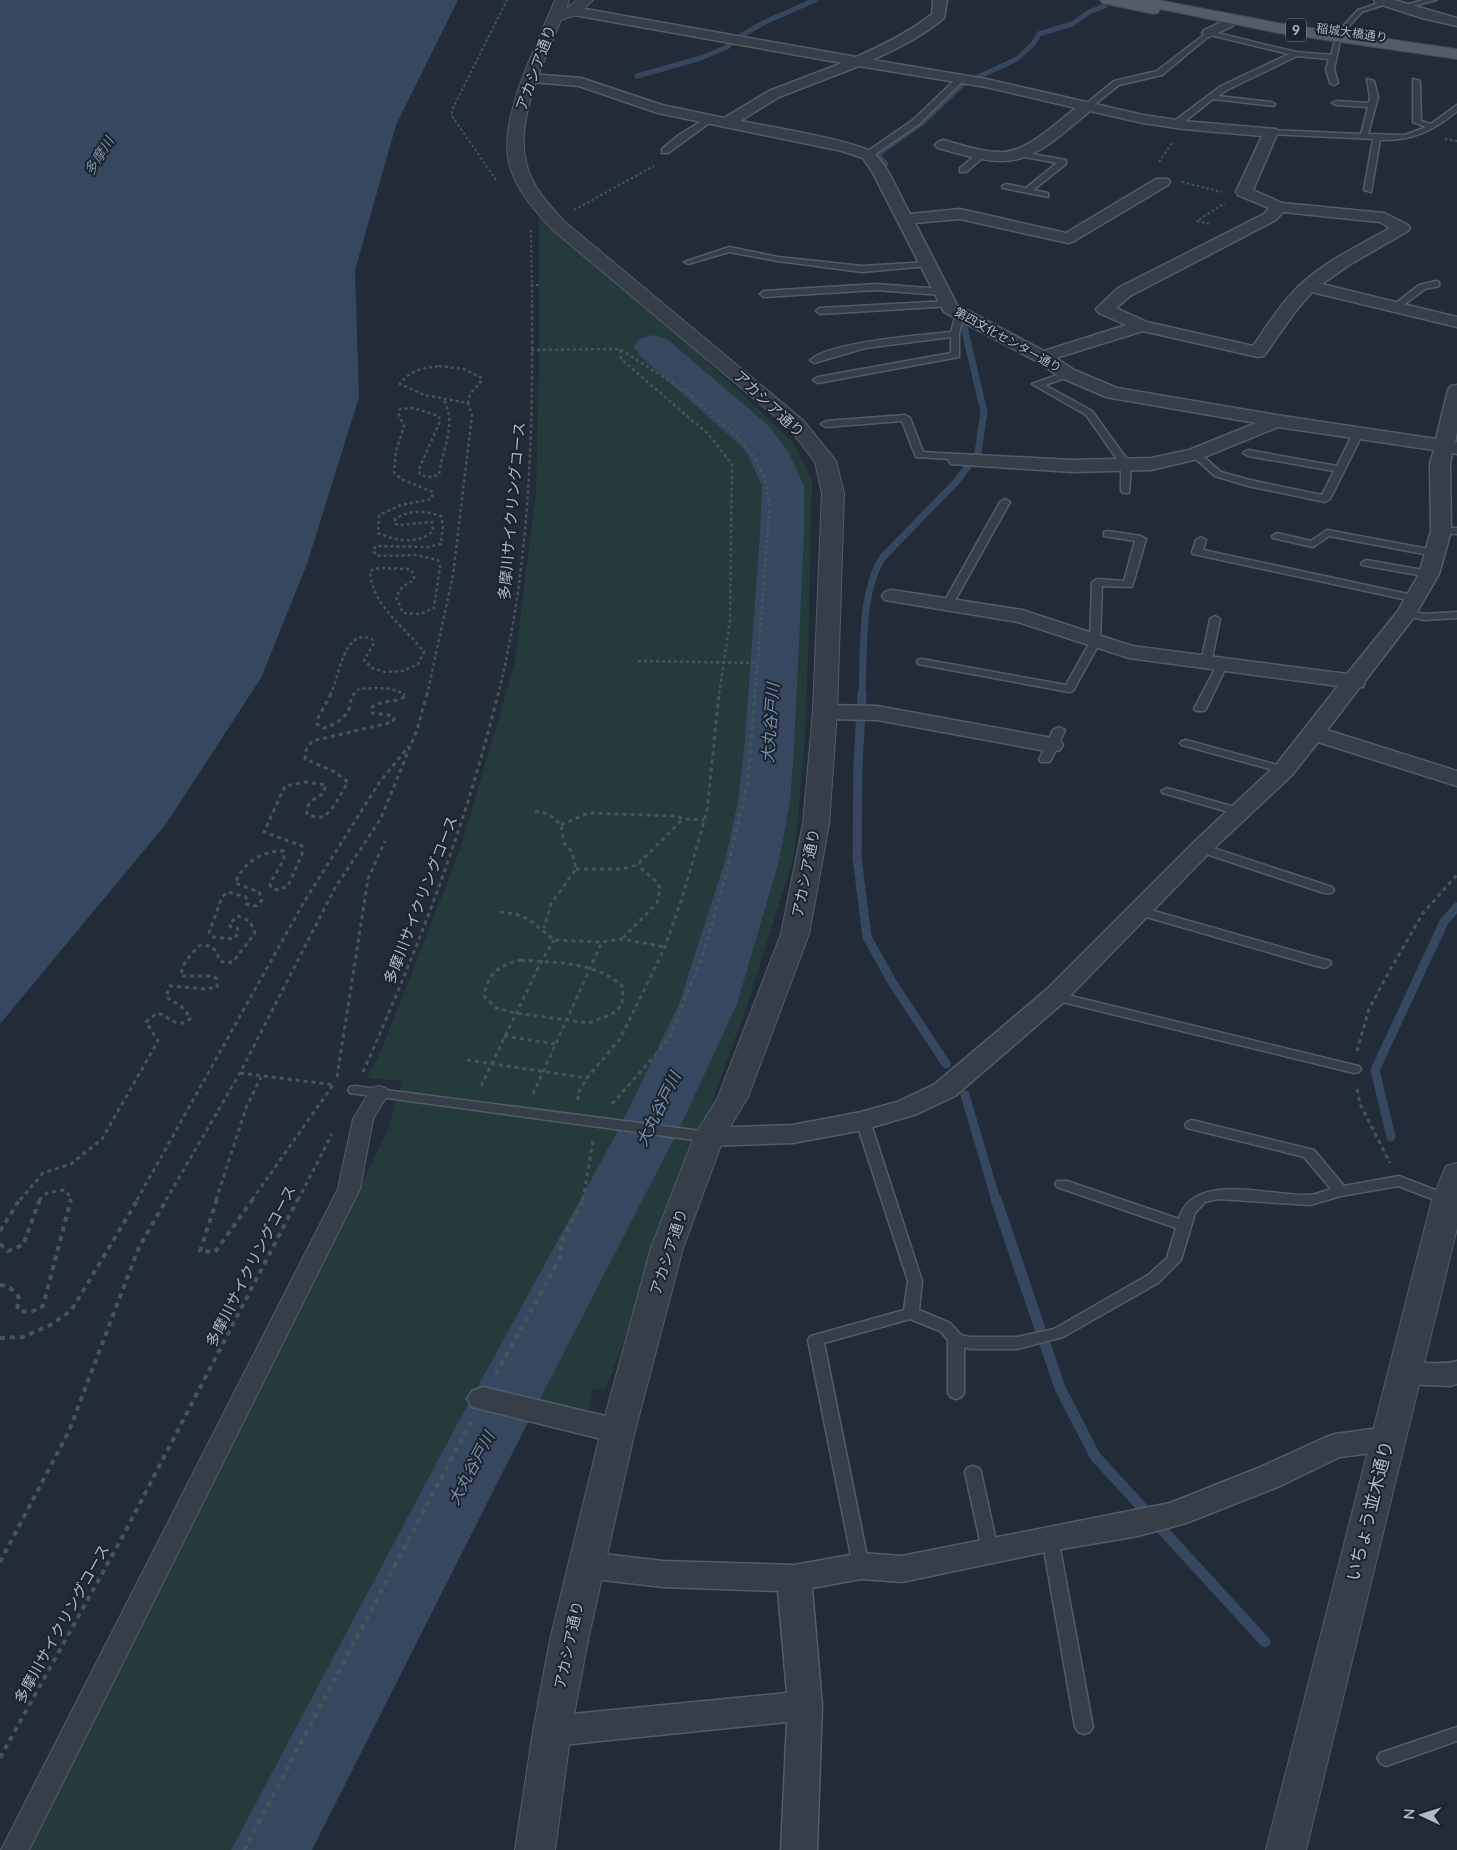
<svg xmlns="http://www.w3.org/2000/svg" width="1457" height="1850" font-family="Lato,'Noto Sans JP',sans-serif">
  <style>
    .green { fill: #253a3b }
    .water { fill: #364860 }
    .lines { fill: none; stroke-linecap: round; stroke-linejoin: round }
    .stream-far3 { stroke: #364860; stroke-width: 5 }
    .stream-far2 { stroke: #364860; stroke-width: 7 }
    .stream-far1 { stroke: #364860; stroke-width: 9 }
    .stream { stroke: #364860; stroke-width: 11 }
    .river { fill: #364860; fill-rule: evenodd }
    .service-casing { stroke: #535c67; stroke-width: 3 }
    .pedestrian-casing { stroke: #535c67; stroke-width: 2 }
    .minor-casing { stroke: #535c67; stroke-width: 3 }
    .tertiary-casing { stroke: #535c67; stroke-width: 2 }
    .primary-casing { stroke: #3f4752; stroke-width: 2 }
    .path-far3 { stroke: #435759; stroke-width: 2; stroke-dasharray: 2.5 2.5; stroke-linecap: butt }
    .path-far2 { stroke: #435759; stroke-width: 2.5; stroke-dasharray: 3 3; stroke-linecap: butt }
    .path-far1 { stroke: #435759; stroke-width: 3; stroke-dasharray: 4 4; stroke-linecap: butt }
    .path { stroke: #435759; stroke-width: 4; stroke-dasharray: 5 5; stroke-linecap: butt }
    .service { fill: #353e49; fill-rule: evenodd }
    .pedestrian { fill: #353e49; fill-rule: evenodd }
    .minor { fill: #353e49; fill-rule: evenodd }
    .tertiary { fill: #353e49; fill-rule: evenodd }
    .primary { fill: #535d69; fill-rule: evenodd }
    .labels { text-anchor: middle; stroke-width: 4; stroke-linejoin: round; paint-order: stroke }
    .far-street-label { font-size: 12px; fill: #b0b9c5; stroke: #1b232e }
    .shield { fill: #1b232e; stroke: #838c98; stroke-width: 1 }
    .shield-label { font-size: 14px; font-weight: bold; fill: #b0b9c5 }
    .far-water-label { font-size: 14px; font-style: italic; fill: #7990ad; stroke: #1b232e }
    .street-label { font-size: 15px; fill: #b0b9c5; stroke: #1b232e }
    .water-label { font-size: 16px; font-style: italic; fill: #7990ad; stroke: #1b232e }
    .near-street-label { font-size: 18px; fill: #b0b9c5; stroke: #1b232e }
  </style>
  <rect width="100%" height="100%" fill="#222c38"/>
  <polygon class="green" points="539,216 693,348 792,441 812,481 808,655 804,754 794,856 747,1006 606,1389 593,1389 588,1412 499,1396 419,1541 255,1850 29,1850 323,1266 389,1127 402,1081 367,1078 382,1049 461,847 515,663 536,493 539,367"/>
  <polygon class="water" points="0,0 458,0 396,125 355,270 359,397 307,564 261,678 166,824 0,1024"/>
  <g class="lines">
    <g class="stream-far3">
      <polyline points="637,76 701,58 727,47 742,35 765,22 815,0"/>
      <polyline points="886,164 878,156 881,152 922,123 963,84 1017,59 1033,44 1039,34 1072,24 1089,12 1105,6"/>
    </g>
    <path class="stream-far2" d="M862,695C864,654 860,591 883,557L956,482L978,453L984,412L964,327"/>
    <g class="stream-far1">
      <polyline points="862,694 858,765 857,857 867,937 892,982 946,1064"/>
      <polyline points="965,1095 996,1200"/>
      <polyline points="1391,1137 1375,1070 1444,922 1457,907"/>
    </g>
    <polyline class="stream" points="996,1199 1060,1388 1095,1456 1265,1642"/>
    <polygon class="river" points="653,335 667,339 770,427 789,453 804,486 804,534 794,750 790,801 779,861 737,1004 681,1125 523,1432 312,1850 231,1850 453,1432 621,1125 679,1004 725,861 738,801 744,750 760,534 762,486 748,455 740,445 639,355 634,347 639,339"/>
    <g class="service-casing">
      <g id="service">
        <polygon points="1387,0 1390,2 1389,3 1362,12 1349,26 1344,25 1358,10"/>
        <polygon points="1424,0 1436,0 1401,9 1398,7"/>
        <polygon points="1209,31 1296,52 1331,55 1336,37 1341,36 1334,69 1338,83 1334,85 1330,83 1326,69 1329,59 1297,56 1227,90 1218,96 1271,102 1275,104 1274,106 1213,99 1179,126 1173,126 1173,122 1221,86 1289,54 1210,35 1162,75 1119,85 1089,109 1082,107 1114,81 1157,71"/>
        <polygon points="958,77 965,79 919,124 871,157 865,157 865,153 913,120"/>
        <path d="M1367,79L1374,81L1378,97L1368,134L1405,135L1426,127L1413,122V79L1420,81L1421,121L1431,124L1457,105V111C1433,131 1412,141 1380,140L1371,192L1364,190L1373,139L1271,134L1267,132L1271,130L1361,134L1368,107L1336,105L1332,103L1336,101L1369,103L1370,97Z"/>
        <polygon points="705,119 712,121 668,153 662,153 662,149 679,135"/>
        <polygon points="981,151 988,153 966,172 960,172 960,168"/>
        <polygon points="1015,151 1066,160 1066,164 1033,190 1048,193 1048,197 1003,188 1002,186 1006,184 1026,188 1057,163 1015,155"/>
        <polygon points="729,247 778,257 862,266 929,262 933,264 929,266 862,272 778,261 729,252 688,264 684,262"/>
        <polygon points="1436,281 1439,282 1439,286 1425,289 1398,309 1391,307 1419,285"/>
        <polygon points="876,284 942,289 946,292 942,295 876,290 764,297 760,294 764,291"/>
        <polygon points="949,301 952,302 952,306 820,314 816,311 820,308"/>
        <path d="M960,311L964,314L959,334V357L818,383L813,380L818,377L951,353V337L865,348L814,363L810,360C830,342 921,335 951,332L956,314Z"/>
        <polygon points="1068,371 1071,372 1071,376 1045,385 1092,411 1131,465 1129,493 1123,493 1121,491 1121,465 1086,415 1032,384"/>
        <polygon points="905,415 910,418 923,452 956,454 963,460 961,462 955,462 951,459 916,457 902,421 826,427 821,424 826,421"/>
        <polygon points="1358,430 1363,433 1330,499 1325,502 1248,486 1215,476 1190,454 1192,452 1198,452 1221,472 1250,480 1322,495 1334,471 1248,456 1243,453 1248,450 1337,466 1353,433"/>
        <polygon points="1005,499 1010,502 953,604 948,607 944,606 943,604 1000,502"/>
        <polygon points="1441,528 1457,528 1457,534 1437,533 1437,529"/>
        <polygon points="1327,530 1434,550 1439,553 1434,556 1329,536 1313,547 1273,538 1272,536 1277,533 1311,541"/>
        <polygon points="1108,531 1141,536 1146,539 1132,587 1102,586 1100,642 1073,691 1069,692 918,664 917,662 918,660 922,659 1066,685 1090,642 1092,582 1097,579 1124,581 1135,541 1104,536 1104,532"/>
        <polygon points="1201,537 1206,540 1203,550 1417,596 1422,599 1417,602 1193,554 1192,552 1196,540"/>
        <polygon points="1366,560 1429,571 1434,574 1429,577 1362,565 1361,563"/>
        <polygon points="1407,610 1424,614 1457,612 1457,618 1424,620 1403,615 1402,613 1403,611"/>
        <polygon points="1215,616 1220,619 1211,663 1206,666 1201,663 1210,619"/>
        <polygon points="1222,662 1227,665 1206,709 1204,711 1196,711 1194,709 1217,665"/>
        <polygon points="1059,727 1065,730 1051,760 1049,762 1041,762 1039,760 1053,730"/>
        <polygon points="1186,740 1288,768 1290,770 1284,773 1182,745 1180,743 1182,741"/>
        <polygon points="1167,788 1246,810 1248,812 1242,816 1163,793 1161,791"/>
        <polygon points="1201,844 1332,887 1334,890 1332,893 1324,893 1197,851 1195,848"/>
        <polygon points="1140,907 1330,961 1331,964 1325,968 1320,967 1136,914 1134,911"/>
        <polygon points="1055,992 1354,1065 1359,1066 1361,1069 1359,1072 1354,1073 1050,999 1049,996 1050,993"/>
        <polygon points="355,1086 709,1132 714,1134 716,1137 714,1140 709,1142 350,1093 348,1090 350,1087"/>
        <path d="M863,1116L868,1118L870,1121L922,1281L919,1310L950,1323L961,1335L970,1337H1017L1054,1329L1148,1275L1167,1258L1176,1228L1057,1187L1055,1184L1057,1181H1067L1179,1219C1193,1170 1272,1197 1309,1195C1316,1195 1324,1191 1331,1189L1304,1157L1187,1128L1185,1125L1187,1122L1192,1120L1314,1150L1344,1186L1399,1176L1453,1197L1455,1200L1453,1203L1448,1205L1398,1186L1341,1196L1310,1205L1218,1199L1205,1202L1195,1213L1181,1260L1158,1283L1063,1337L1017,1349H970L964,1347V1393L961,1397L956,1399L951,1397L948,1393V1340L940,1331L910,1319L824,1343L869,1566L867,1571L861,1573L855,1571L853,1566L808,1340L811,1336L904,1310L908,1281L856,1121L858,1118Z"/>
        <polygon points="973,1466 979,1468 981,1472 998,1550 996,1555 990,1557 984,1555 982,1550 965,1472 967,1468"/>
        <polygon points="1050,1532 1056,1533 1058,1538 1093,1727 1090,1732 1084,1734 1078,1732 1075,1727 1042,1538 1044,1533"/>
        <polygon points="1457,1727 1457,1741 1386,1766 1380,1763 1377,1758 1380,1753"/>
      </g>
    </g>
    <g class="pedestrian-casing">
      <polygon id="pedestrian" points="379,1086 386,1088 389,1093 373,1119 360,1189 29,1850 1,1850 338,1189 353,1119 372,1088"/>
    </g>
    <g class="minor-casing">
      <g id="minor">
        <path d="M933,0H947L944,18C923,36 898,48 873,60L986,79L1143,115L1183,121L1276,129L1278,132L1253,190L1282,203L1384,213L1408,225L1410,228L1408,231L1349,265L1322,284L1457,317V327L1312,292L1295,312L1264,356L1258,357L1143,331L1056,358L1074,370L1117,388L1276,415L1436,439L1448,390L1451,386L1457,385V431L1455,442H1457V454L1452,453L1450,464L1451,531L1439,574L1414,617L1365,681L1363,687H1360L1327,730L1457,771V786L1318,742L1292,775L1209,853L1064,1002L955,1096L917,1114L863,1130L793,1143L709,1146L699,1144L695,1137L699,1130L709,1128L793,1125L861,1112L897,1102L935,1084L1046,990L1193,843L1276,765L1338,686L1129,658L1018,622L885,600L882,596L885,592L892,590L1022,610L1132,646L1347,674L1398,611L1419,574L1431,531L1430,464L1434,450L1278,427L1202,458L1151,470L1072,472L951,464L948,460L951,456L958,454L1072,460L1151,458L1189,450L1256,423L1106,397L1062,378L1036,361L944,312L873,173L863,158L842,151L658,113L579,86L532,82L527,81L525,78L527,75L532,74L581,78L662,105L724,118L769,91L842,63L574,15L567,11L569,8L574,7L856,57C883,45 910,32 932,14ZM859,66L986,87L1076,108C1057,122 1028,151 1004,152C984,153 962,145 943,140L938,142L935,145L938,148C958,153 980,161 1001,161C1036,162 1065,131 1090,111L1143,123L1183,129L1262,136L1236,192L1238,195L1269,208L1264,214L1118,288L1096,309L1099,313L1126,325L1044,351L957,305L915,223L960,219L1068,243L1074,241L1168,185L1170,182L1168,179H1156L1066,233L960,209L910,214C899,194 890,170 875,154C864,142 762,125 740,121L779,97ZM1283,212L1380,222L1390,228C1358,246 1322,263 1296,289C1279,306 1267,326 1253,346L1147,322L1116,308L1130,296L1276,220Z"/>
        <polygon points="1374,0 1394,0 1457,18 1457,26 1422,18 1376,3"/>
        <polygon points="1228,19 1235,23 1233,26 1209,37 1202,33 1204,30"/>
        <polygon points="825,705 877,706 1052,738 1060,740 1063,745 1060,750 1052,752 877,720 825,719 817,717 814,712 817,707"/>
        <path d="M1457,1361V1384L1450,1386L1404,1384L1393,1381L1389,1373L1393,1365C1414,1359 1436,1367 1457,1361Z"/>
        <polygon points="483,1387 618,1419 629,1423 634,1431 629,1439 618,1443 472,1407 467,1399 472,1391"/>
        <polygon points="1387,1427 1398,1431 1403,1439 1398,1447 1387,1451 1340,1457 1280,1486 1186,1523 1138,1536 1050,1551 902,1582 861,1579 812,1588 822,1706 817,1850 781,1850 787,1722 552,1746 540,1742 534,1731 540,1720 552,1716 787,1693 778,1591 663,1587 586,1578 574,1574 569,1565 574,1556 586,1552 663,1561 794,1565 861,1553 902,1556 1170,1503 1258,1468 1324,1438 1335,1434"/>
      </g>
    </g>
    <g class="tertiary-casing">
      <g id="tertiary">
        <path d="M555,0H569L566,9L577,0H593L579,14L561,20C545,60 515,119 526,162C531,186 549,205 565,222L803,420L836,461L844,493L837,712L829,824L809,934L748,1097L724,1137L683,1248L635,1431L588,1640L571,1731L555,1850H515L533,1731L550,1640L601,1431L651,1248L694,1137L718,1097L781,934L803,824L813,712L822,493L815,462L789,428L553,230C535,211 515,189 509,163C498,118 538,43 555,0Z"/>
        <polygon points="1457,1163 1457,1228 1306,1850 1266,1850 1432,1200 1446,1166"/>
      </g>
    </g>
    <g class="primary-casing">
      <polygon id="primary" points="1100,0 1158,0 1278,23 1457,49 1457,59 1278,33 1160,9 1158,13 1153,14 1102,3"/>
    </g>
    <g class="path-far3">
      <polyline points="1445,139 1457,141"/>
      <polyline points="1159,162 1172,143"/>
      <polyline points="496,180 452,116 452,110 507,0"/>
      <polyline points="1182,182 1222,192"/>
      <polyline points="574,210 654,166"/>
      <polyline points="1209,224 1197,221 1225,203"/>
      <polyline points="531,230 532,304"/>
      <polyline points="531,285 541,285"/>
    </g>
    <g class="path-far2">
      <polyline points="531,350 620,349 691,395 742,441 755,459 764,477 770,504 755,695"/>
      <polyline points="620,350 621,359 708,434 732,464 730,620 719,695"/>
      <path d="M439,366L464,369L482,378C479,388 469,390 468,403L424,395L400,384C410,370 423,368 439,366Z"/>
      <polyline points="638,661 757,663"/>
      <path d="M330,695C340,677 343,627 372,639L374,643L364,660L372,668L385,672L403,671L418,664L424,652C404,626 372,606 370,571L379,568L409,569L414,574V580L402,587L396,597L403,613L420,614L434,608L440,567L438,560L416,555L381,556L376,555L373,551L376,546L428,547L441,544L443,525L441,516C425,511 410,509 395,519V524L400,525L432,522L433,531C419,545 395,541 378,533L379,515L401,505L432,499L433,492L401,479L394,472L396,451L404,426L399,415L400,409L413,408L439,416L440,421L419,469L420,475L429,477L439,475C442,448 457,427 444,400"/>
      <path d="M353,695L359,689C375,688 392,686 405,695"/>
      <polyline points="427,695 453,575 472,415 468,403"/>
      <path d="M498,695C530,567 533,435 532,303"/>
    </g>
    <g class="path-far1">
      <path d="M331,694L318,718L317,724L324,728C334,725 345,719 349,709C351,703 350,699 354,694"/>
      <polyline points="535,811 549,814 561,825 564,843 572,852 576,869 551,904 544,928"/>
      <polyline points="561,825 588,813 676,816 683,819 704,820"/>
      <polyline points="576,869 622,869 637,865 683,819"/>
      <polyline points="500,912 516,914 530,920 554,940 602,942 622,939 665,947"/>
      <polyline points="623,938 657,903 660,888 656,881 637,865"/>
      <path d="M521,960C555,963 597,961 623,987L622,1005L612,1014L589,1023L515,1013L496,1008L484,996C488,973 499,965 521,960Z"/>
      <polyline points="504,1036 555,1044"/>
      <polyline points="1357,1051 1369,1009 1389,972 1423,913 1457,875"/>
      <polyline points="467,1060 587,1078"/>
      <path d="M363,1072C419,946 465,828 498,694"/>
      <polyline points="240,1073 335,1085"/>
      <polyline points="337,1077 368,879 385,841"/>
      <polyline points="481,1086 541,962 554,940"/>
      <polyline points="1357,1089 1360,1104 1390,1163"/>
      <polyline points="533,1094 602,942"/>
      <polyline points="578,1100 578,1093 587,1078 620,1039 665,947 683,895 707,811 719,694"/>
      <polyline points="612,1104 669,1039 702,957 725,879 748,781 755,694"/>
      <path d="M20,1200L43,1173L71,1164L102,1139L158,1041L146,1022L157,1013C171,1016 176,1031 191,1018L181,1006L166,997L170,986L206,989L217,987V979L213,976H181C182,963 191,954 200,945L211,946L217,952L219,960L225,963L233,962L255,933L250,921L238,916L229,924L231,927L237,928L239,932L234,939L213,937L209,933L222,897L228,892L246,897V904L256,906L262,900L259,892L235,883C244,862 261,851 284,851V859L270,884L271,888L278,890L288,886L302,854V846L264,832L285,786L306,782L326,785L323,794C314,799 306,802 307,814L315,817H324L334,806L348,782L335,772L305,759L306,750L312,741L393,722L394,718L389,715L372,713L371,708C380,699 395,704 406,696L404,694"/>
      <polyline points="39,1200 47,1193 64,1190 71,1197 70,1200"/>
      <polyline points="137,1200 304,902 379,783 409,746"/>
      <polyline points="166,1200 240,1073 335,888 381,818 417,730 427,694"/>
      <polyline points="216,1200 246,1108 261,1077"/>
      <polyline points="252,1200 335,1082"/>
      <polyline points="298,1200 332,1134"/>
      <polyline points="583,1200 593,1141"/>
    </g>
    <g class="path">
      <polyline points="217,1199 200,1251 215,1252 253,1199"/>
      <polyline points="0,1231 20,1199"/>
      <polyline points="0,1244 8,1251 23,1245 40,1199"/>
      <path d="M0,1285C9,1285 14,1291 19,1298L17,1309C28,1314 33,1312 43,1306L71,1199"/>
      <polyline points="0,1338 23,1337 50,1325 71,1311 138,1199"/>
      <polyline points="496,1374 560,1258 561,1242 584,1199"/>
      <polyline points="0,1562 69,1431 139,1247 167,1199"/>
      <polyline points="0,1758 124,1534 298,1199"/>
      <polyline points="244,1850 471,1422"/>
    </g>
    <use href="#service" class="service"/>
    <use href="#pedestrian" class="pedestrian"/>
    <use href="#minor" class="minor"/>
    <use href="#tertiary" class="tertiary"/>
    <use href="#primary" class="primary"/>
  </g>
  <g class="labels">
    <g class="far-street-label">
      <text transform="translate(1352 33) rotate(8)" y="4">稲城大橋通り</text>
      <text transform="translate(1008 340) rotate(29)" y="4">第四文化センター通り</text>
    </g>
    <rect class="shield" x="1286" y="18.5" width="20" height="23" rx="4"/>
    <g class="shield-label">
      <text x="1296" y="35">9</text>
    </g>
    <g class="far-water-label">
      <text transform="translate(99 156) rotate(-58)" y="5">多摩川</text>
    </g>
    <g class="street-label">
      <text transform="translate(536 68) rotate(-70)" y="5">アカシア通り</text>
      <text transform="translate(769 404) rotate(43)" y="5">アカシア通り</text>
      <text transform="translate(512 511) rotate(-85)" y="5">多摩川サイクリングコース</text>
      <text transform="translate(806 873) rotate(-79)" y="5">アカシア通り</text>
      <text transform="translate(421 900) rotate(-69)" y="5">多摩川サイクリングコース</text>
      <text transform="translate(669 1252) rotate(-72)" y="5">アカシア通り</text>
      <text transform="translate(251 1266) rotate(-63)" y="5">多摩川サイクリングコース</text>
      <text transform="translate(62 1624) rotate(-61)" y="5">多摩川サイクリングコース</text>
      <text transform="translate(569 1645) rotate(-78)" y="5">アカシア通り</text>
    </g>
    <g class="water-label">
      <text transform="translate(770 723) rotate(-86)" y="6">大丸谷戸川</text>
      <text transform="translate(658 1109) rotate(-64)" y="6">大丸谷戸川</text>
      <text transform="translate(471 1468) rotate(-62)" y="6">大丸谷戸川</text>
    </g>
    <g class="near-street-label">
      <text transform="translate(1370 1511) rotate(-76)" y="6">いちょう並木通り</text>
    </g>
  </g>
  <g transform="translate(1422 1815) rotate(274)" stroke="#1b232e" stroke-width="4" paint-order="stroke">
  <path d="M0-4L9 19L0 12L-9 19Z" fill="#b0b9c5"/>
  <text y="-8" font-size="14" font-weight="bold" text-anchor="middle" fill="#b0b9c5">N</text>
  </g>
</svg>
